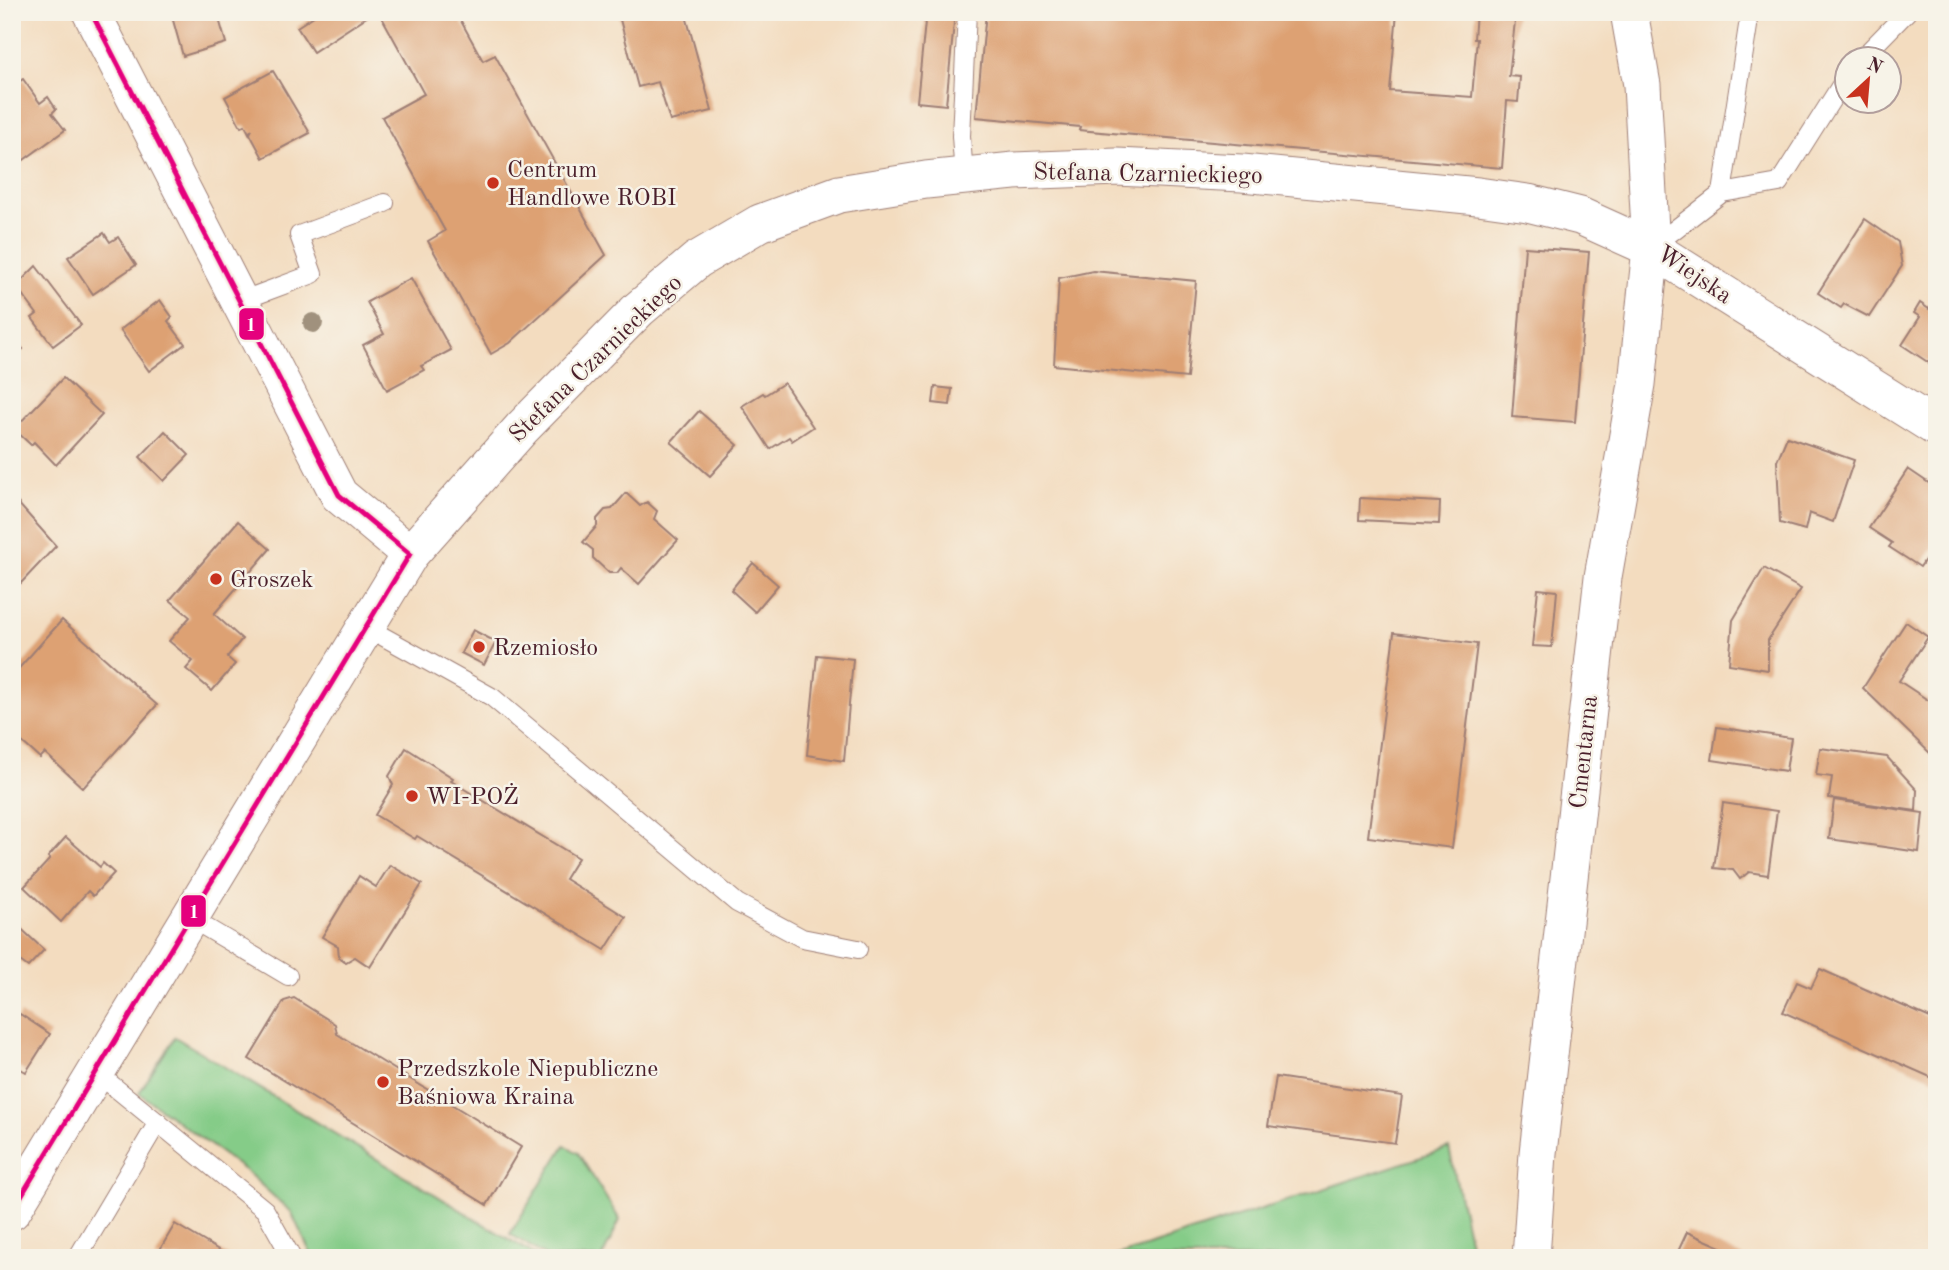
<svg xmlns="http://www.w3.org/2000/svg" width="1949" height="1270" font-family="'Old Standard TT',serif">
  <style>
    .green { fill: #85cc88; stroke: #68765a; stroke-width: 2 }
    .building { fill: #dda173 }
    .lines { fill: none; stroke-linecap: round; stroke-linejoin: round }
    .lane-casing { stroke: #9e7e75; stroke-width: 20 }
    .street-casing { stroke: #9e7e75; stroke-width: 39 }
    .lane { stroke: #fff; stroke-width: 18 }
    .street { stroke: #fff; stroke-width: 37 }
    .bus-1-casing { stroke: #f7f3e8; stroke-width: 10 }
    .bus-1 { stroke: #e5007d; stroke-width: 5 }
    .tree { fill: #a0917d }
    .poi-dot { fill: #c8321e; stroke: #f7f3e8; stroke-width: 2.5 }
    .labels { text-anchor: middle; stroke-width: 5; stroke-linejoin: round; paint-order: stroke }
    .poi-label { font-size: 24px; fill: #4a1f2b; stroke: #f7f3e8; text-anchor: start }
    .street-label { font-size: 24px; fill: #4a1f2b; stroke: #f7f3e8 }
    .line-badge { stroke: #f7f3e8; stroke-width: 2.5 }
    .badge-label { font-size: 19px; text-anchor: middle; font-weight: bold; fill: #fff }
  </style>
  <rect width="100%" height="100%" fill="#f7f3e8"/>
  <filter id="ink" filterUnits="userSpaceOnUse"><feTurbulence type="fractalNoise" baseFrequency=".0143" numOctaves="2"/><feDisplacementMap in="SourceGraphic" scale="14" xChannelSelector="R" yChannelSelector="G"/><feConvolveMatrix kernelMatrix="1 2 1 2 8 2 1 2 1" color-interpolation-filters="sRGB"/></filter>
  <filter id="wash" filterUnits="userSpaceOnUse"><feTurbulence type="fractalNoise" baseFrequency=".00686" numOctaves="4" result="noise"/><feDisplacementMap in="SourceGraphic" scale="28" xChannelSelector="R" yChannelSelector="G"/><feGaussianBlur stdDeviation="1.57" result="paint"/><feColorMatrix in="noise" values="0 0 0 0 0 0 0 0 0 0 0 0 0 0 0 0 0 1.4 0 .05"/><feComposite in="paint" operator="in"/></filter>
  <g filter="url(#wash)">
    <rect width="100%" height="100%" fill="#f3dcbf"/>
    <g class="green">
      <polygon points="175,1037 195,1049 540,1258 313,1258 291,1212 247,1172 139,1093"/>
      <polygon points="565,1145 578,1153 620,1220 602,1258 549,1258 510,1234"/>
      <polygon points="1449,1148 1473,1258 1111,1258"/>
    </g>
    <g id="blocks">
      <g class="building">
        <polygon points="217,12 226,43 183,56 171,13"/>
        <polygon points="320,12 374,12 313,52 297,27"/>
        <polygon points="379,12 456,12 483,61 495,55 606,255 510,343 491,354 428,241 445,231 382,117 424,94"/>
        <polygon points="618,12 685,12 712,111 670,121 658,82 638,87"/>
        <polygon points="926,12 955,12 946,105 917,102"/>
        <polygon points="986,12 1397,12 1390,91 1472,97 1477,39 1474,39 1476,12 1516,12 1509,76 1520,77 1518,102 1507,101 1502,168 1079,130 1080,127 976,117"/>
        <polygon points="273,71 310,133 263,158 250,134 252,129 249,133 245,125 241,127 225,97"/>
        <polygon points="23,79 40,103 48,97 56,109 52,113 65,130 14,167 12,164 12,87"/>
        <polygon points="1865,219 1898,242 1902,266 1869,317 1844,304 1841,308 1818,293"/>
        <polygon points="104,233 110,242 118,237 136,265 93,294 68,257"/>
        <polygon points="1525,247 1589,252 1575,422 1512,417"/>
        <polygon points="36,266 81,325 53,346 32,318 37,314 16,286"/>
        <polygon points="1093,271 1196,281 1187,378 1054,365 1059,278"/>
        <polygon points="411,278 451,350 421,366 424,370 387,390 363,345 384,334 367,302"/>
        <polygon points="1937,297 1937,358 1934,356 1929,363 1902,345 1920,317 1914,313 1920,303 1929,309"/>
        <polygon points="160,300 172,317 168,321 185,344 149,371 120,330"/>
        <polygon points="12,338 23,349 12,359"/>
        <polygon points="63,378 102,415 56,465 34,442 31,445 14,429"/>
        <polygon points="784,383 813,427 792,441 789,437 770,449 742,406 763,393 765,395"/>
        <polygon points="935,387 952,389 950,405 933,403"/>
        <polygon points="699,411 738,445 710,476 671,442"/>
        <polygon points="165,431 189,455 164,481 140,457"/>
        <polygon points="1787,437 1854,460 1833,522 1809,513 1805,530 1780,523 1777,461"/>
        <polygon points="1908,469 1936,488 1931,496 1937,501 1935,511 1937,513 1937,542 1920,567 1889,547 1892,543 1869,528"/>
        <polygon points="626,493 640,506 647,502 657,511 654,519 678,540 639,584 621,568 617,573 609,573 593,558 593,550 583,542 597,526 597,519 605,510 612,509"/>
        <polygon points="1360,498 1440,502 1439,524 1359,520"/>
        <polygon points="17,502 56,546 21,583 12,574 12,507"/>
        <polygon points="238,521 270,549 214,614 242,639 227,657 235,664 212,691 186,669 193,661 169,641 190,617 170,600"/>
        <polygon points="753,563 778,585 755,612 731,590"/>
        <polygon points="1764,568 1801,589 1768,640 1768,670 1729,664 1733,620"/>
        <polygon points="1538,589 1557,591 1552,647 1532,646"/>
        <polygon points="62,620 157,705 83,788 45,753 40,758 12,733 12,676"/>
        <polygon points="1906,622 1928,637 1899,681 1937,706 1937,760 1863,688"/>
        <polygon points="473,630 496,642 484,665 461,653"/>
        <polygon points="1394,633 1477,644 1452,848 1368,837"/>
        <polygon points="817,655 853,659 844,761 807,755"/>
        <polygon points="1717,727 1791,738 1786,771 1712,760"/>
        <polygon points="406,748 453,778 451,781 578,858 565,879 626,917 605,950 417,836 415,839 375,815 393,785 389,776"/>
        <polygon points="1820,748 1887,757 1917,790 1916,811 1829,798 1832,777 1816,775"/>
        <polygon points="1834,800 1923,813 1919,852 1829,839"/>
        <polygon points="1723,803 1777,811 1768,875 1749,872 1740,879 1733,870 1714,868"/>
        <polygon points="66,837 100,867 103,863 114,873 93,896 88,891 61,922 24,887 50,859 48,857"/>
        <polygon points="390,865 422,884 370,967 355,957 346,962 339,957 338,946 322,937 359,876 376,887"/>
        <polygon points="12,920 44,950 28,967 12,955"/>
        <polygon points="1820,969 1937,1021 1937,1080 1783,1012 1797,982 1811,988"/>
        <polygon points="294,998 335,1024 337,1034 521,1147 487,1205 249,1059 284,1001"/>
        <polygon points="20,1014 50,1034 26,1072 12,1064 12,1019 16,1021"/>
        <polygon points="1276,1077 1402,1096 1395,1143 1268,1126"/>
        <polygon points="175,1224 232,1258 155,1258"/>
        <polygon points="1687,1232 1746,1258 1675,1258"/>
      </g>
    </g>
  </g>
  <g filter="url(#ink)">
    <use href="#blocks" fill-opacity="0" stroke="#9e7e75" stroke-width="2"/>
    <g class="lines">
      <g class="lane-casing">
        <g id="lane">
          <polyline points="1860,60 1907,12"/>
          <polyline points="964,176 961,136 967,12"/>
          <polyline points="1722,193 1748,26"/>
          <polyline points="1651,248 1722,193 1779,183 1848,74"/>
          <polyline points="238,302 313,274 299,235 385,203"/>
          <polyline points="366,627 492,697 737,903 802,938 858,949"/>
          <polyline points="190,918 288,976"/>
          <polyline points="96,1072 265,1210 292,1258"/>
          <polyline points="77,1258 158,1122"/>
        </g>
      </g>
      <g class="street-casing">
        <g id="street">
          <polyline points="91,12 339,495 410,554"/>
          <polyline points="12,1211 410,554 522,428 639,309 697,260 760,223 839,194 926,180 1014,171 1117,167 1242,173 1478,196 1528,203 1580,216 1651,248 1937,428"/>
          <polyline points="1531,1258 1538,1153 1603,577 1637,384 1651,248 1642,85 1629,12"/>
        </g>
      </g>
      <use href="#lane" class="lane"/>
      <use href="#street" class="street"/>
      <g class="bus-1-casing">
        <polyline id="bus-1" points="12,1211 410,554 339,495 91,12"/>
      </g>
      <use href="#bus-1" class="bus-1"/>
    </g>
    <circle class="tree" cx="313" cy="323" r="10"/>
  </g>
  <g class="poi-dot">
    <circle cx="493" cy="183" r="7"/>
    <circle cx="216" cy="579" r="7"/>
    <circle cx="479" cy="647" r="7"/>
    <circle cx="412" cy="796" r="7"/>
    <circle cx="383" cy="1082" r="7"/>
  </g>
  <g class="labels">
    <g class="poi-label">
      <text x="507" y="177">Centrum<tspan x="507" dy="28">Handlowe ROBI</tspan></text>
      <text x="230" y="587">Groszek</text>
      <text x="493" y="655">Rzemiosło</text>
      <text x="426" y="804">WI-POŻ</text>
      <text x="397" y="1076">Przedszkole Niepubliczne<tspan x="397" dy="28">Baśniowa Kraina</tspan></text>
    </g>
    <g class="street-label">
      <text transform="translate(1148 173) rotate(1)" y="8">Stefana Czarnieckiego</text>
      <text transform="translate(1695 274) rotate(34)" y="8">Wiejska</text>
      <text transform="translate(595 358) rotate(-44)" y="8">Stefana Czarnieckiego</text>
      <text transform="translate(1583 752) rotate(-84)" y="8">Cmentarna</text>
    </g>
  </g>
  <g class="line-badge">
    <rect x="238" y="307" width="27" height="34" rx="7" fill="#e5007d"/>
    <rect x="180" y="894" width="27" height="34" rx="7" fill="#e5007d"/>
  </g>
  <g class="badge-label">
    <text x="251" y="331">1</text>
    <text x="194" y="918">1</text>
  </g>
  <rect width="1949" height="1270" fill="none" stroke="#f7f3e8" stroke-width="42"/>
  <g transform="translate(1868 80) rotate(26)"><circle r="33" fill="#f7f3e8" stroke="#b29e9c" stroke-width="2"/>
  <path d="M0-5L12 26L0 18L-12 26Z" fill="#c8321e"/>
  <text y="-10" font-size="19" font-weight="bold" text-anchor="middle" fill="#4a1f2b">N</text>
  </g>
</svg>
